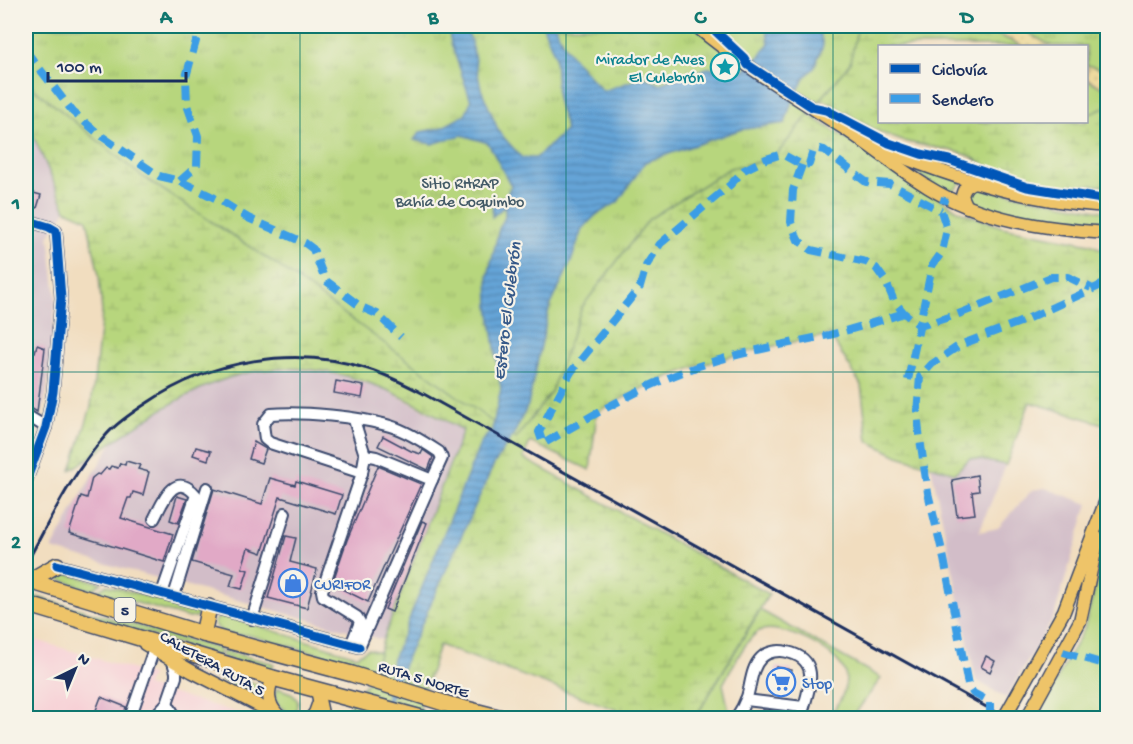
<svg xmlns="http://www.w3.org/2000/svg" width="1133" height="744" font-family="'Gochi Hand',sans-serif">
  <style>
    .built { fill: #f7cfd5 }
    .industrial { fill: #d2bdc8 }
    .grass { fill: #b7d67d; stroke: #69826e; stroke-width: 1.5 }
    .wetland { fill: url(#wetland-marsh); stroke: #69826e; stroke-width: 1.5 }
    .sand { fill: url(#sand-dots); stroke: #84847e; stroke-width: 1.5 }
    .park { fill: url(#park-tufts); stroke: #69826e; stroke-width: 1.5 }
    .water { fill: url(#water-rules); stroke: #406a9a; stroke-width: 1.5 }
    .building { fill: #e1a9c6 }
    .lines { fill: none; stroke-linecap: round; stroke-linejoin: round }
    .minor-casing { stroke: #3b496d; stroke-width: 14 }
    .major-casing { stroke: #3b496d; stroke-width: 15 }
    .highway-casing { stroke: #3b496d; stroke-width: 18 }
    .minor { stroke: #fff; stroke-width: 10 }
    .major { stroke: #eec469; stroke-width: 12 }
    .highway { stroke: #eec469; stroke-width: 15 }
    .rail { stroke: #1b2f5e; stroke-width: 3 }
    .quiet { stroke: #3b9de6; stroke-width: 8; stroke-dasharray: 15 8; stroke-linecap: butt }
    .cycleway-casing { stroke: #f7f3e8; stroke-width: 13 }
    .cycleway { stroke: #0057b8; stroke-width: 9 }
    .grid { fill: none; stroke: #0f766e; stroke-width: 1.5; stroke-opacity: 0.55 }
    .labels { text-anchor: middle; stroke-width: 4.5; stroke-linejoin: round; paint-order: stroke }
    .shield { fill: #f7f3e8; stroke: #5d6a87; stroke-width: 1.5 }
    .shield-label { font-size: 15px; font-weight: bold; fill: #1b2f5e }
    .culture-label { font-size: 16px; fill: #0d838f; stroke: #f7f3e8; text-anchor: end }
    .park-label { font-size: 16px; fill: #425966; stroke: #f7f3e8 }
    .shop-label { font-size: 16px; fill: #366cbe; stroke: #f7f3e8; text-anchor: start }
    .street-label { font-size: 16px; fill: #1b2f5e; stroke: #f7f3e8 }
    .water-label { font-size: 18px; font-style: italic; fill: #355888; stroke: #f7f3e8 }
    .neatline { fill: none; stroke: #0f766e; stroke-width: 2 }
    .grid-label { font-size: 20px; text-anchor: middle; font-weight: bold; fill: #0f766e }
  </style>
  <defs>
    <pattern id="wetland-marsh" width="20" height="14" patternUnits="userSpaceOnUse" patternTransform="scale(1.5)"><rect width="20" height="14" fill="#b7d67d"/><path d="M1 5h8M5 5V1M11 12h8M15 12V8" fill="none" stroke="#9db86e"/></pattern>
    <pattern id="sand-dots" width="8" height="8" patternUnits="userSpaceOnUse" patternTransform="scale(1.5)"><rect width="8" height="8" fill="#eeda9e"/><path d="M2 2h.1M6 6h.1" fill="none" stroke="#ccbb8a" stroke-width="1.8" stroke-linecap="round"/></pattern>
    <pattern id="park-tufts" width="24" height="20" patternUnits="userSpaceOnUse" patternTransform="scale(1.5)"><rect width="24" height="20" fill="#b7d67d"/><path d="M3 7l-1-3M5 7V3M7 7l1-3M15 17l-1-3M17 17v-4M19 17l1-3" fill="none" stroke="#9db86e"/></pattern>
    <pattern id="water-rules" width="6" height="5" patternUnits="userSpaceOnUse" patternTransform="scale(1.5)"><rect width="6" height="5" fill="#65a4d7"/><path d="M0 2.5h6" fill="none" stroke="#5286b2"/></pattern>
  </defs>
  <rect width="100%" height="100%" fill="#f7f3e8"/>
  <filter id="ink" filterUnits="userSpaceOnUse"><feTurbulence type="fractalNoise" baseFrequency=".0167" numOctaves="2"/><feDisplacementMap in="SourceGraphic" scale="12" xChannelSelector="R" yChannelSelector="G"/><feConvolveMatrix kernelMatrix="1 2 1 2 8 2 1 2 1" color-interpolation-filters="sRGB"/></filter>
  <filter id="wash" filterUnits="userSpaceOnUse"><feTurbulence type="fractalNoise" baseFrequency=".008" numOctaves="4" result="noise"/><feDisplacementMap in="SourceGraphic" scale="24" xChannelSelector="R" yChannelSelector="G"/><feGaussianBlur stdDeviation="1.35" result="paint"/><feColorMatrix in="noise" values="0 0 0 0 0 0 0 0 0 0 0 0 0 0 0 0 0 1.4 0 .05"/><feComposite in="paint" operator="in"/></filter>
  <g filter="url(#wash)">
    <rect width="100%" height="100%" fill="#f1ddbf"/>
    <polygon class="built" points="26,637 151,675 147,686 255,718 26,718"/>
    <g class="industrial">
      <polygon points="26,119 66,210 49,236 56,297 47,391 37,434 26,465"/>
      <polygon points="289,368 321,371 366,382 380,387 463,430 383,640 52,549 90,479 113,442 149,417 207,385 248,372"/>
      <polygon points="970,458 1006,465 979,532 998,528 1032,490 1045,488 1088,504 1054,616 1006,698 976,680 931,466 955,473"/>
    </g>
    <g class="grass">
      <polygon points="1087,79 1108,90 1107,107 1087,115"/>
      <polygon points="905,163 962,181 951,193 942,190 903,164"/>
      <path d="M976,187L1107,212V227C1065,223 1010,222 972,201L970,193Z"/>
      <polygon points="1107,545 1107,718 1036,718 1084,629"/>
      <polygon points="64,573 102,583 91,590 50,576"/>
      <polygon points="106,585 200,611 201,612 196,617 189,618 96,591"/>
      <polygon points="37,597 219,649 219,656 34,599"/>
      <path d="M760,610L881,678L852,718H827C837,707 849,690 845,673C839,651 780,622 759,631C746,638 731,670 723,684L729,712L728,718H695Z"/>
      <path d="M222,615L356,656L368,649L380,652L373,675L339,659L248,635C234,635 220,636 214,622Z"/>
      <polygon points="223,651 272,663 274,665 270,670 222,657"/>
      <polygon points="216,673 266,687 267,703 215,677"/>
      <path d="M277,688L291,693L298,701L295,716C282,708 270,704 277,688Z"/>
    </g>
    <path class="wetland" d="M818,26H970L1001,36L1023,46H880V122H1086L1087,115L1107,107L1108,184L1106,186C1082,183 1058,189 1034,185C1016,181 998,174 983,164C977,161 973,157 967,155C946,147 922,147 900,140C872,131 849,114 824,100L800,109L959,211L1002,227L1090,244L1107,252V425L1030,402L1006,465L970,458L955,473L898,456L868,441L861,385L830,335C769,346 707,359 651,384C632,393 615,403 597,412L590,470L530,442L523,458L769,594L695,718H639L439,645L420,706L423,718L392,714L389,718H343L350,704L373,675L383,640L463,430C435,415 407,397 377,386C244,336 175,401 71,470L91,407L102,313L99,275L87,219L66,210L26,119V74L549,309Z"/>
    <polygon class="sand" points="970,26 1107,26 1107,90 1087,79 1086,46 1023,46 1001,36"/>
    <g class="park">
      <polygon points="26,26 858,26 850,63 773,159 730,168 649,219 582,307 551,392 516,439 273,262 140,175 32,87 26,75"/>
      <polygon points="1020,26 1107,26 1107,71 1087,65 1086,46 1052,46 1035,37"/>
    </g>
    <path class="water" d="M448,26H465L471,41L481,89L499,132L522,158H536L566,130L557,99L555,56L543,26H555C564,51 585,72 603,91L644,77L659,84L707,68L745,70L760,56L769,43L766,26H818L823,45L814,68L805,77L791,104L785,123L739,130L645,162L618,202L596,215L582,229L571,262L549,309L528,405L514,434L494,464L408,654L384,716L391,664L481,442L492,430L501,389L489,306L488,276L499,229L505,217V206L492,217L493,201L506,196L511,186L488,143L462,135L432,144L414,140L420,132L441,128L465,115L471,101L451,43Z"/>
    <g id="blocks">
      <g class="building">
        <polygon points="26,191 41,195 37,208 26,204"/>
        <polygon points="37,345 45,348 37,412 26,405 26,349 35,352"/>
        <polygon points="336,381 364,386 362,398 334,393"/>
        <polygon points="383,436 411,451 421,454 423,450 433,457 428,470 378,446"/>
        <polygon points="254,442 266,449 261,463 249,459"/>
        <polygon points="196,447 211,451 208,460 193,455"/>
        <polygon points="126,461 140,465 138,469 149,472 143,495 133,492 131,498 128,498 121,518 173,534 164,562 69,533 81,496 87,498 92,478 97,474 100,475 106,468 109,469 111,466 118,468 120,463 125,465"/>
        <polygon points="378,466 421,484 368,602 332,584 347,540"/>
        <polygon points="977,475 979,491 972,492 975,514 957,516 952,480"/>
        <polygon points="270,478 295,485 296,481 342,495 336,514 280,497 262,553 248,548 242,568 248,570 242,589 230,586 234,574 192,562 214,489 262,504"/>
        <polygon points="177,496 187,499 178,523 170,520"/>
        <polygon points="422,521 427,523 392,612 385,609"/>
        <polygon points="286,536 296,538 290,562 317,569 307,608 268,598"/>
        <polygon points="986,656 995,661 990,672 981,667"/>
        <polygon points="776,667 792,670 791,677 793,677 790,691 770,687 773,674 775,674"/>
        <polygon points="101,697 126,707 123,718 93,718"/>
        <polygon points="763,710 794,714 794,718 761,718"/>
      </g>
    </g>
  </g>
  <g filter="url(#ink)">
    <use href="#blocks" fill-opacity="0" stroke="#3b496d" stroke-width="1.5"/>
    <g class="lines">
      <g class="minor-casing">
        <g id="minor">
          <polyline points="26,220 49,227 56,231 61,298 53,392 46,427 26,481"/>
          <polyline points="26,415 46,427"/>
          <polyline points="354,420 365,455"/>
          <path d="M362,473L270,443L265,439L263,424L271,414C301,411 360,417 390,426C407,431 424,442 439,452L442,458L432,480"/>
          <path d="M154,519C163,502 174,470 196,495L162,593"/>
          <polyline points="57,565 359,647 432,480 376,457 365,455 362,473 322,591 323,596 357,617 360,622 351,645"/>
          <polyline points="174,596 207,488"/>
          <polyline points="252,619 285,513"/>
          <polyline points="746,700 803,707"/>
          <polyline points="167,703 175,716 184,718"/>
          <polyline points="130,718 154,649"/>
          <polyline points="153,718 167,703 176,677 176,672 172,659"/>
          <path d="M736,718C740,712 744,705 747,697C751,685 751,668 761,658C768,651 779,650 787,652C825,660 806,694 801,718"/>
        </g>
      </g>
      <g class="major-casing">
        <g id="major">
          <path d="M696,26C741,64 792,95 842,127C872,146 898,169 928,187C981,220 1046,229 1108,233"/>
          <path d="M880,148C933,170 996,191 1052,200C1071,204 1089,204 1108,206"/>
          <path d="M967,207L962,196C964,186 970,181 980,182"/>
          <polyline points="145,644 193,672 283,718"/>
          <path d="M273,678C267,692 267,703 278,715"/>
          <polyline points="317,690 323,718"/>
          <polyline points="311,718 315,713 319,702"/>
          <polyline points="1004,718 1064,611 1108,495"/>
          <polyline points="1027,718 1080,621 1098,538"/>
        </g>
      </g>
      <g class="highway-casing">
        <g id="highway">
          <polyline points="26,580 203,634 352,674 447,704 502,718"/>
          <polyline points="29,581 57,565"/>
          <polyline points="26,604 273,678 422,718"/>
          <polyline points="203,634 209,607"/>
        </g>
      </g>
      <use href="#minor" class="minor"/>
      <use href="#major" class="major"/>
      <use href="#highway" class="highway"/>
      <path class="rail" d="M26,564C50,520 73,471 107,434C118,422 133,412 147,403C210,360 295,345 368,369C387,375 405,384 422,393L1006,718"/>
      <g class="quiet">
        <polyline points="26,51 73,112 100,135 159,176 180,181 221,201 248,218 305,243 313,249 325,280 361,307 377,314 401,337"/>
        <polyline points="802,165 793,190 791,222 798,240 811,250 866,262 876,268 886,282 894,301 904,313 920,326 956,315 1051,277 1068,277 1091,288"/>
        <polyline points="180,181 197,166 198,136 187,105 186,77 196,41 197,26"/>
        <path d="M904,313C879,321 854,329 829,335C785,344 742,352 699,366C644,385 594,414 543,444L539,432L571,372L640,287L646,266L660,244L730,185L744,170L766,159L782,154L802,165L809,164L813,151L819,149L824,150L866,182L890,184L941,211"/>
        <polyline points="908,380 932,266 942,252 947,229 941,211 945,197"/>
        <polyline points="1063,652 1108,665"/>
        <polyline points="990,718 990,702 973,693 968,685 944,559 928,493 919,432 917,413 920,377 932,364 960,345 1020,322 1108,282"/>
      </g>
      <g class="cycleway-casing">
        <g id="cycleway">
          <polyline points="710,26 744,58 748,65 812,107 826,110 889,143 921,154 949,160 1027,187 1108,200"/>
          <polyline points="26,220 49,227 56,231 61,298 53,392 46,427 26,481"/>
          <polyline points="57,565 359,647"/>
        </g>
      </g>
      <use href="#cycleway" class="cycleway"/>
    </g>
  </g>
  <path class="grid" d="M300,26V718M566,26V718M833,26V718M26,372H1108"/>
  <defs>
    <g id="sight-ring" transform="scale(1.5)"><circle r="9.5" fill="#f7f3e8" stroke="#0f9aa8" stroke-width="1.5"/><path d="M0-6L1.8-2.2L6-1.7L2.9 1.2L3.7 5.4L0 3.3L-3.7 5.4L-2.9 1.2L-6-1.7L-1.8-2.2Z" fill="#0f9aa8"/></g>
    <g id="shop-ring" transform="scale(1.5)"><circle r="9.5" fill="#f7f3e8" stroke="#3f7fe0" stroke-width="1.5"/><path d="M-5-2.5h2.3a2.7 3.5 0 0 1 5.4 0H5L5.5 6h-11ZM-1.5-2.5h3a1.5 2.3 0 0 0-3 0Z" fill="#3f7fe0"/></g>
    <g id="supermarket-ring" transform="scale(1.5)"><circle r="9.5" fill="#f7f3e8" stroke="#3f7fe0" stroke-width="1.5"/><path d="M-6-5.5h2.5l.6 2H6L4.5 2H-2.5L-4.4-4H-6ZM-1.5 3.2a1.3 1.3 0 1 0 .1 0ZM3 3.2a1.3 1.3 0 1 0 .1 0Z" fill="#3f7fe0"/></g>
  </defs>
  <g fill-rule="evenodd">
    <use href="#sight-ring" x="725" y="67"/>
    <use href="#shop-ring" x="293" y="583"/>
    <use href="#supermarket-ring" x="781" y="682"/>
  </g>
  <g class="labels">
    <rect class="shield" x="114.5" y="598" width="21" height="24" rx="4.5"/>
    <g class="shield-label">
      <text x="125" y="615">5</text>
    </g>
    <g class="culture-label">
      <text x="704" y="64">Mirador de Aves<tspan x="704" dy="18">El Culebrón</tspan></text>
    </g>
    <g class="park-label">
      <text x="460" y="188">Sitio RHRAP<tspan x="460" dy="18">Bahía de Coquimbo</tspan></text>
    </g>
    <g class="shop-label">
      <text x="314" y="589">CURIFOR</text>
      <text x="802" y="688">Stop</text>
    </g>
    <g class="street-label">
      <text transform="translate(213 662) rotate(29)" y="6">CALETERA RUTA 5</text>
      <text transform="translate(424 678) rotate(17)" y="6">RUTA 5 NORTE</text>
    </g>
    <g class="water-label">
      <text transform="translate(506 311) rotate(-83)" y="6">Estero El Culebrón</text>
    </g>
  </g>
  <rect width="1133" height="744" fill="none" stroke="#f7f3e8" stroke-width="66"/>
  <rect x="878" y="45" width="210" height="78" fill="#f7f3e8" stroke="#9fa5b1" stroke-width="1.5"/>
  <rect x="890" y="64" width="30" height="9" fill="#0057b8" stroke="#9fa5b1" stroke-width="1.5"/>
  <text x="932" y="75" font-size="18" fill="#1b2f5e">Ciclovía</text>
  <rect x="890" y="94" width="30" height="9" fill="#3b9de6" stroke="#9fa5b1" stroke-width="1.5"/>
  <text x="932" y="105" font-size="18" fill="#1b2f5e">Sendero</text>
  <g transform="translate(75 669) rotate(43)" stroke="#f7f3e8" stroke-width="4.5" paint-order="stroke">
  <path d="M0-4.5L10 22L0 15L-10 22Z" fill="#1b2f5e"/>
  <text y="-9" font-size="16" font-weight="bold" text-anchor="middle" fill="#1b2f5e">N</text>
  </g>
  <path d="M48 72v9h138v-9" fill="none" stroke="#1b2f5e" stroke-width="3"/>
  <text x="57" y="72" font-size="18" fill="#1b2f5e" stroke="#f7f3e8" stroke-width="4.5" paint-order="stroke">100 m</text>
  <rect x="33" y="33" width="1067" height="678" class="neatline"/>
  <g class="grid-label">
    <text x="166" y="23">A</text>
    <text x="433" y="23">B</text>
    <text x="700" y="23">C</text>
    <text x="967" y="23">D</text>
    <text x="16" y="209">1</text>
    <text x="16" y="548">2</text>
  </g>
</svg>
